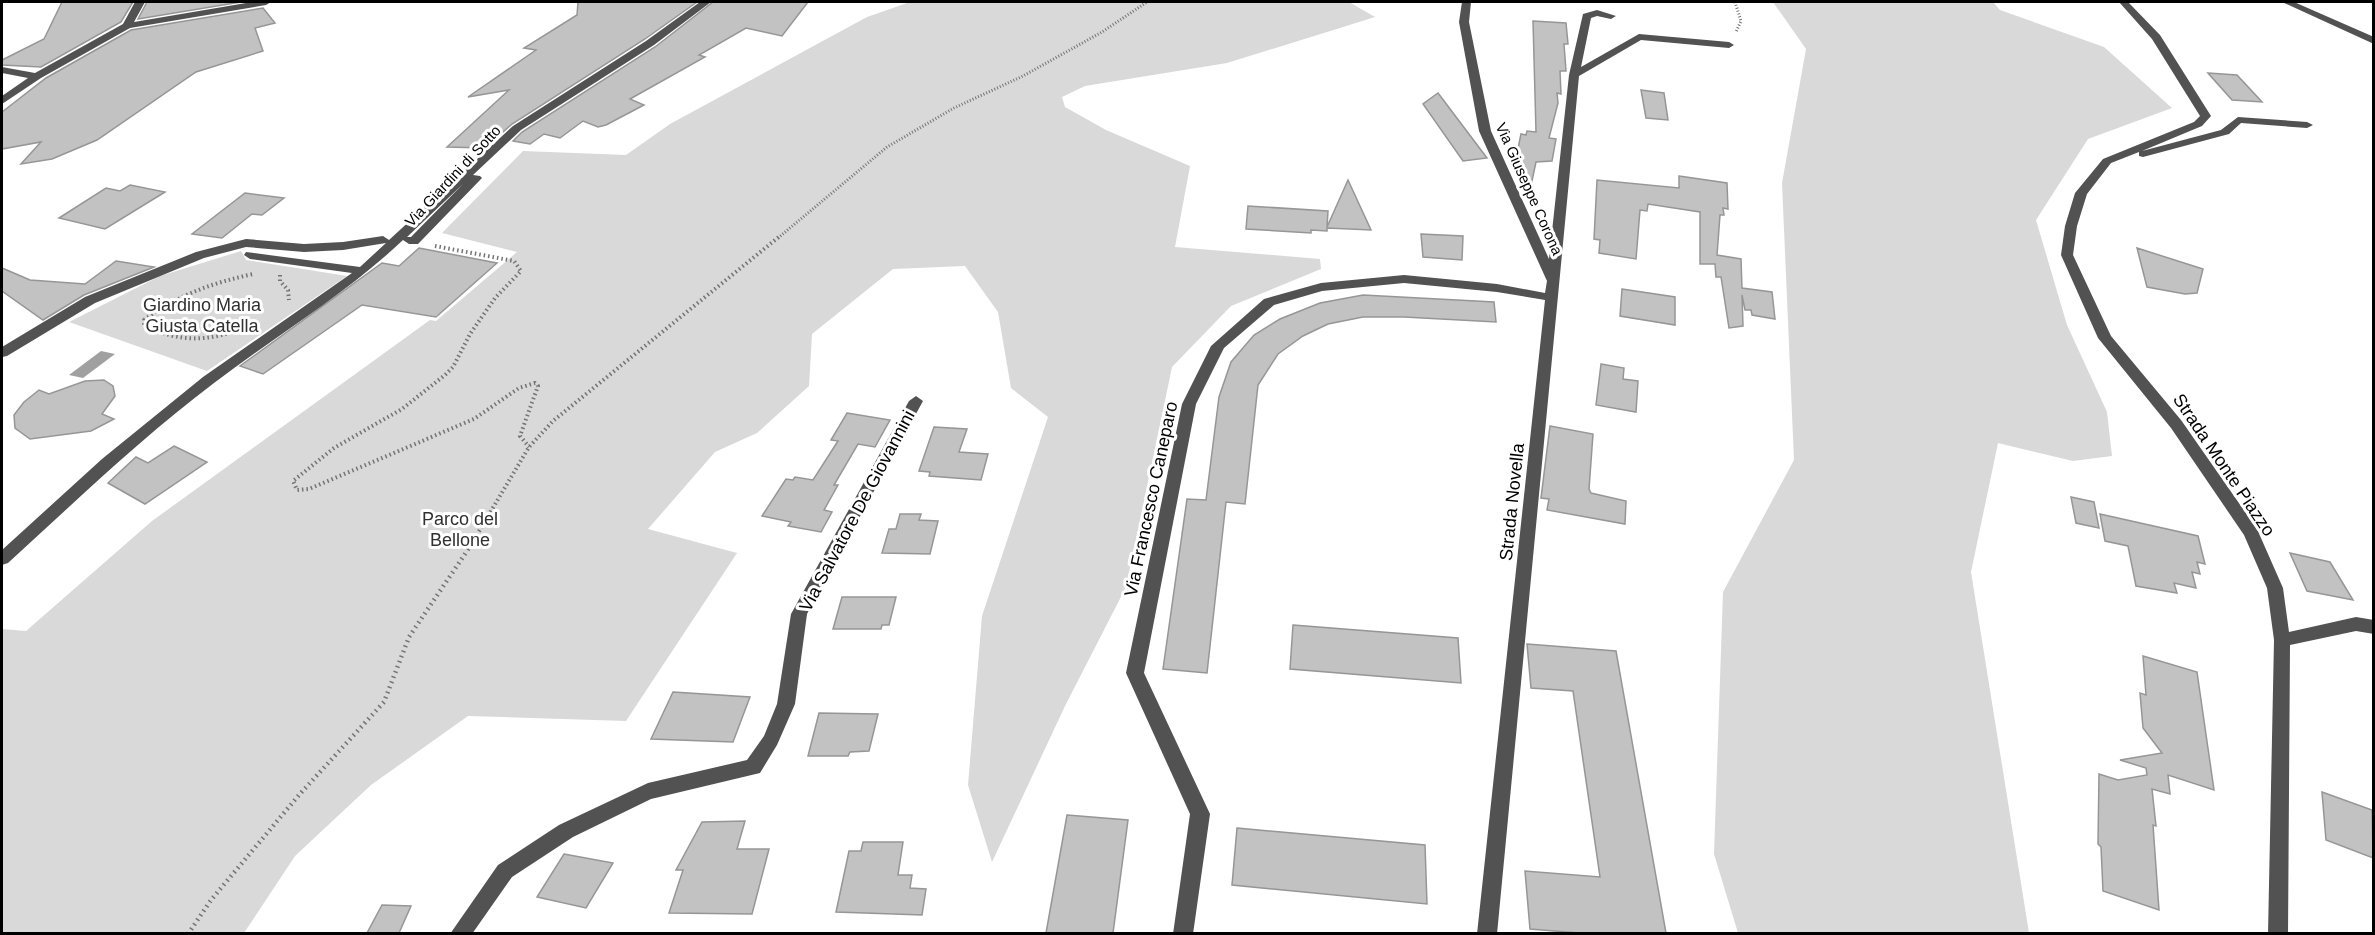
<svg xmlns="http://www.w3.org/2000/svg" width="2375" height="935" font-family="Arial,sans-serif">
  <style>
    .green { fill: #d9d9d9 }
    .water { fill: #a0a0a0 }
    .building { fill: #c2c2c2; stroke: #969696; stroke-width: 1.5 }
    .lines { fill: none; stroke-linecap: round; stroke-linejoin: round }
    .path-far2 { stroke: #747474; stroke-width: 3; stroke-dasharray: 1 2; stroke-linecap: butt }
    .path-far1 { stroke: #747474; stroke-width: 4; stroke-dasharray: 1.5 3; stroke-linecap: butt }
    .path { stroke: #747474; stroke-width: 4.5; stroke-dasharray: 1.5 4; stroke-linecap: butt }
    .minor { fill: #525252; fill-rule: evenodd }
    .labels { text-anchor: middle; stroke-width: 6; stroke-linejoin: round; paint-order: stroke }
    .far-street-label { font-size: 15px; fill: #000; stroke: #fff }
    .park-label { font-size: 18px; fill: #303030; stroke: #fff }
    .street-label { font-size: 18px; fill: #000; stroke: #fff }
  </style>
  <rect width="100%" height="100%" fill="#fff"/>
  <g class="green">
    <polygon points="910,2 1349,2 1375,17 1227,63 1085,86 1062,97 1065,107 1106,130 1190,166 1175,247 1320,259 1321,269 1231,306 1172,367 1126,587 1065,706 992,862 968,785 982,616 1048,417 1011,388 998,312 965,266 893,269 812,334 809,386 757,433 715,452 648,529 737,553 626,721 468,716 371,785 295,856 244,933 2,933 2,629 26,631 152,521 430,320 436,321 517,252 442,233 523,151 626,155 670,124 867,17"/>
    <polygon points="1773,2 1993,2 2000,10 2104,47 2172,108 2088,139 2036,220 2067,325 2107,412 2112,456 2073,461 1998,443 1971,572 2029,933 1738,933 1714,854 1723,592 1794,460 1782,183 1806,49"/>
    <polygon points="241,251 246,260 347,276 207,371 69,322 160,276"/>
  </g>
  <polygon class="water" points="101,351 115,354 83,378 69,375"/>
  <g class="building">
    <polygon points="62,2 133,2 121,22 41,67 2,65 2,60 44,39"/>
    <polygon points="147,2 241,2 138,19"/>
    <polygon points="578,2 697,2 645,39 512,124 485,148 447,147 509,90 468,97 536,50 524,48 577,15"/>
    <polygon points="713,2 808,2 782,36 746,28 699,55 705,57 630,99 644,105 606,125 598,127 583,121 560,138 544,134 530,144 513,141 522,132 655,47"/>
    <polygon points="263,8 275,23 255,28 263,51 196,72 97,140 52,159 21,164 41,142 2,149 2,112 46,78 131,30"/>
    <polygon points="1533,21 1566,23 1568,44 1564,44 1566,71 1560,71 1561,94 1557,93 1558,103 1549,138 1556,139 1552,161 1536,162 1529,195 1516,158 1521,134 1526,135 1527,131 1536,132"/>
    <polygon points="2208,73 2237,75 2262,102 2232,100"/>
    <polygon points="1641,90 1664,93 1668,120 1646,118"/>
    <polygon points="1438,93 1487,158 1463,161 1423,104"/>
    <polygon points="1679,176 1727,183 1728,209 1723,208 1724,215 1720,215 1717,255 1741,259 1742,288 1772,292 1775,319 1752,315 1751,310 1745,310 1742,295 1743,326 1729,328 1721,277 1716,277 1715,264 1700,264 1700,212 1648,204 1647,211 1640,210 1636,259 1599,253 1600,240 1594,239 1597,180 1679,188"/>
    <polygon points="1348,180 1371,230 1327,228 1327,231 1311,230 1311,233 1246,229 1248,206 1328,211 1327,227"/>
    <polygon points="130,185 165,192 105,229 59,218 106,188 120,191"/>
    <polygon points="245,193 284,198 262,215 252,214 222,238 192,234"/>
    <polygon points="1421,234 1463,236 1462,260 1423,257"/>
    <polygon points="419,248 497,263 436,317 362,305 263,374 240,366 382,263 399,266"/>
    <polygon points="2137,248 2203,269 2197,293 2185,294 2147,287"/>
    <polygon points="116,261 154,267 84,295 43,320 2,291 2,268 30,280 85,284"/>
    <polygon points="1622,289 1675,297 1675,325 1620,316"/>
    <polygon points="1363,295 1494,302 1496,322 1404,317 1363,317 1328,324 1303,336 1278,354 1258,385 1245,504 1226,502 1207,673 1163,669 1187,499 1206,500 1219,397 1231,362 1254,335 1280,319 1320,303"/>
    <polygon points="1601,364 1624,368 1623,379 1638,381 1636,412 1596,405"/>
    <polygon points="104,380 113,386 115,396 102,414 114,419 91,431 30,439 15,428 14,415 24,402 39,390 49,394 85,381"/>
    <polygon points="847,413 890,420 875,447 858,444 834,485 838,485 824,510 832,512 821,532 788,526 791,522 762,516 786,479 793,480 795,477 813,480 838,441 831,440"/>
    <polygon points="1550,426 1593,434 1589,489 1591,493 1626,501 1625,524 1547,510 1549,499 1541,498"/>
    <polygon points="934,427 967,429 959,452 988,454 981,480 929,476 930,472 919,471"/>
    <polygon points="174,446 207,462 145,504 108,483 136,457 148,463"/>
    <polygon points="2071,497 2094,502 2099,528 2076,523"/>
    <polygon points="900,514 921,514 919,520 938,521 930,554 882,553 889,529 896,529"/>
    <polygon points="2100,514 2198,536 2205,564 2197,562 2200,574 2192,572 2196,588 2174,583 2177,593 2136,586 2128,546 2105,541"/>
    <polygon points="2290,553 2330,562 2353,600 2307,591"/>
    <polygon points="842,597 896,597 889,625 882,625 881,629 833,629"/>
    <polygon points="1293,625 1458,638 1461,683 1290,669"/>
    <polygon points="1527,644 1616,651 1666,933 1579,933 1530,929 1525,871 1600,877 1573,691 1531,688"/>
    <polygon points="2143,656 2197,672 2214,790 2168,775 2170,794 2152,789 2156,826 2153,825 2159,910 2103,891 2101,847 2098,844 2099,774 2118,780 2147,775 2146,768 2120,760 2162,753 2143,728 2140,693 2146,695"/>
    <polygon points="673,692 750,697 733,742 651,739"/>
    <polygon points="819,713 878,714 869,751 850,752 848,756 808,756"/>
    <polygon points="2322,792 2372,810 2373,858 2326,840"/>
    <polygon points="1067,815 1128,820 1113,933 1046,933"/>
    <polygon points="745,821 737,849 769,849 752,914 669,913 683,870 676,870 702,822"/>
    <polygon points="1237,828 1425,845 1427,904 1232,885"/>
    <polygon points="863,842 903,842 898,875 912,875 910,888 926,889 922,915 836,912 849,851 861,851"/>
    <polygon points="564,854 613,863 586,908 537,897"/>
    <polygon points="382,905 411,906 399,933 367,933"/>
  </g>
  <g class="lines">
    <g class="path-far2">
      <polyline points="1735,2 1741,21 1736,32"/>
      <polyline points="778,238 887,147 954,108 1023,76 1102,32 1147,2"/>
    </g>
    <g class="path-far1">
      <polyline points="435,246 514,261 521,271 495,298 470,334 453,367 445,375 402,409 334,448 293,481 297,490 309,489 474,419 519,388 535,383 538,386 520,436 529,447"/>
      <polyline points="280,275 280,281 288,290 289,300"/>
      <path d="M248,327C210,341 181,344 144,325V320C178,295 212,283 253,274"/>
      <polyline points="472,543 529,447 553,421 780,236"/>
    </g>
    <polyline class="path" points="188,934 211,900 299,795 384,702 409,637 473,542"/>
    <g class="minor">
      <polygon points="135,2 145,2 134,22 252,2 271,2 266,5 130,28 41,78 2,104 2,96 28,78 2,73 2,67 35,73 123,24"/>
      <path d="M700,2H711L654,45L521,130L473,175L480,176L482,178L418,244H409L403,240C345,295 277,335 214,383C141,438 75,502 8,563L2,565V550L102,459L203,377L352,273L250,259L244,255L246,252L360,267L386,243L343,250L304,252L246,247L204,258L95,303L7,356L2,357V347L85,297L196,252L246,239L304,244L343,242L383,236L389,240L513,126L646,41ZM463,184L411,237H407Z"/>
      <polygon points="1462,2 1471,2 1469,22 1491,131 1549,259 1569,75 1583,14 1597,10 1616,16 1611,19 1597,16 1591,18 1581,67 1639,34 1729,42 1734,45 1729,48 1641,40 1579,76 1497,934 1477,934 1545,300 1497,292 1404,283 1322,291 1274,305 1224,348 1196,404 1144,673 1210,814 1193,934 1173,934 1190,814 1126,673 1182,404 1211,346 1264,299 1321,283 1404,275 1497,284 1545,293 1547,281 1479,131 1459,22"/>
      <polygon points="2119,2 2128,2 2160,35 2211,116 2202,126 2142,151 2221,130 2238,117 2307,122 2313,125 2307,128 2241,123 2229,134 2143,157 2139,156 2139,152 2111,163 2087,194 2077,226 2073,255 2111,336 2181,420 2257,529 2283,588 2289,632 2356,617 2374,620 2374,634 2356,631 2290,645 2288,934 2268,934 2274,640 2267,588 2244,535 2171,428 2098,338 2061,255 2065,226 2075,193 2103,159 2194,122 2200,116 2152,39"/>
      <polygon points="2282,2 2294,2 2374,37 2374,44"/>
      <polygon points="916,396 923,401 807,614 795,704 777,745 760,773 651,799 573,837 512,877 472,934 450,934 498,865 559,825 648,783 747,760 764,736 777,704 791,614 909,401"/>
    </g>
  </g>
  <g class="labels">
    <g class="far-street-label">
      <text transform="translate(453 176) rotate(-47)" y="5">Via Giardini di Sotto</text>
      <text transform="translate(1529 189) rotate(66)" y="5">Via Giuseppe Corona</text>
    </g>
    <g class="park-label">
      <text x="202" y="311">Giardino Maria<tspan x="202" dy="21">Giusta Catella</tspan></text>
      <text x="460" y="525">Parco del<tspan x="460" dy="21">Bellone</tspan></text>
    </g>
    <g class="street-label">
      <text transform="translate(2224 465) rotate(56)" y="6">Strada Monte Piazzo</text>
      <text transform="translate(1151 499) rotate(-78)" y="6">Via Francesco Caneparo</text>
      <text transform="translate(1512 502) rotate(-84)" y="6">Strada Novella</text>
      <text transform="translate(857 511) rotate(-62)" y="6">Via Salvatore De Giovannini</text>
    </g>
  </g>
  <rect width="2375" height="935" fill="none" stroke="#000000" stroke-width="6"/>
</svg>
